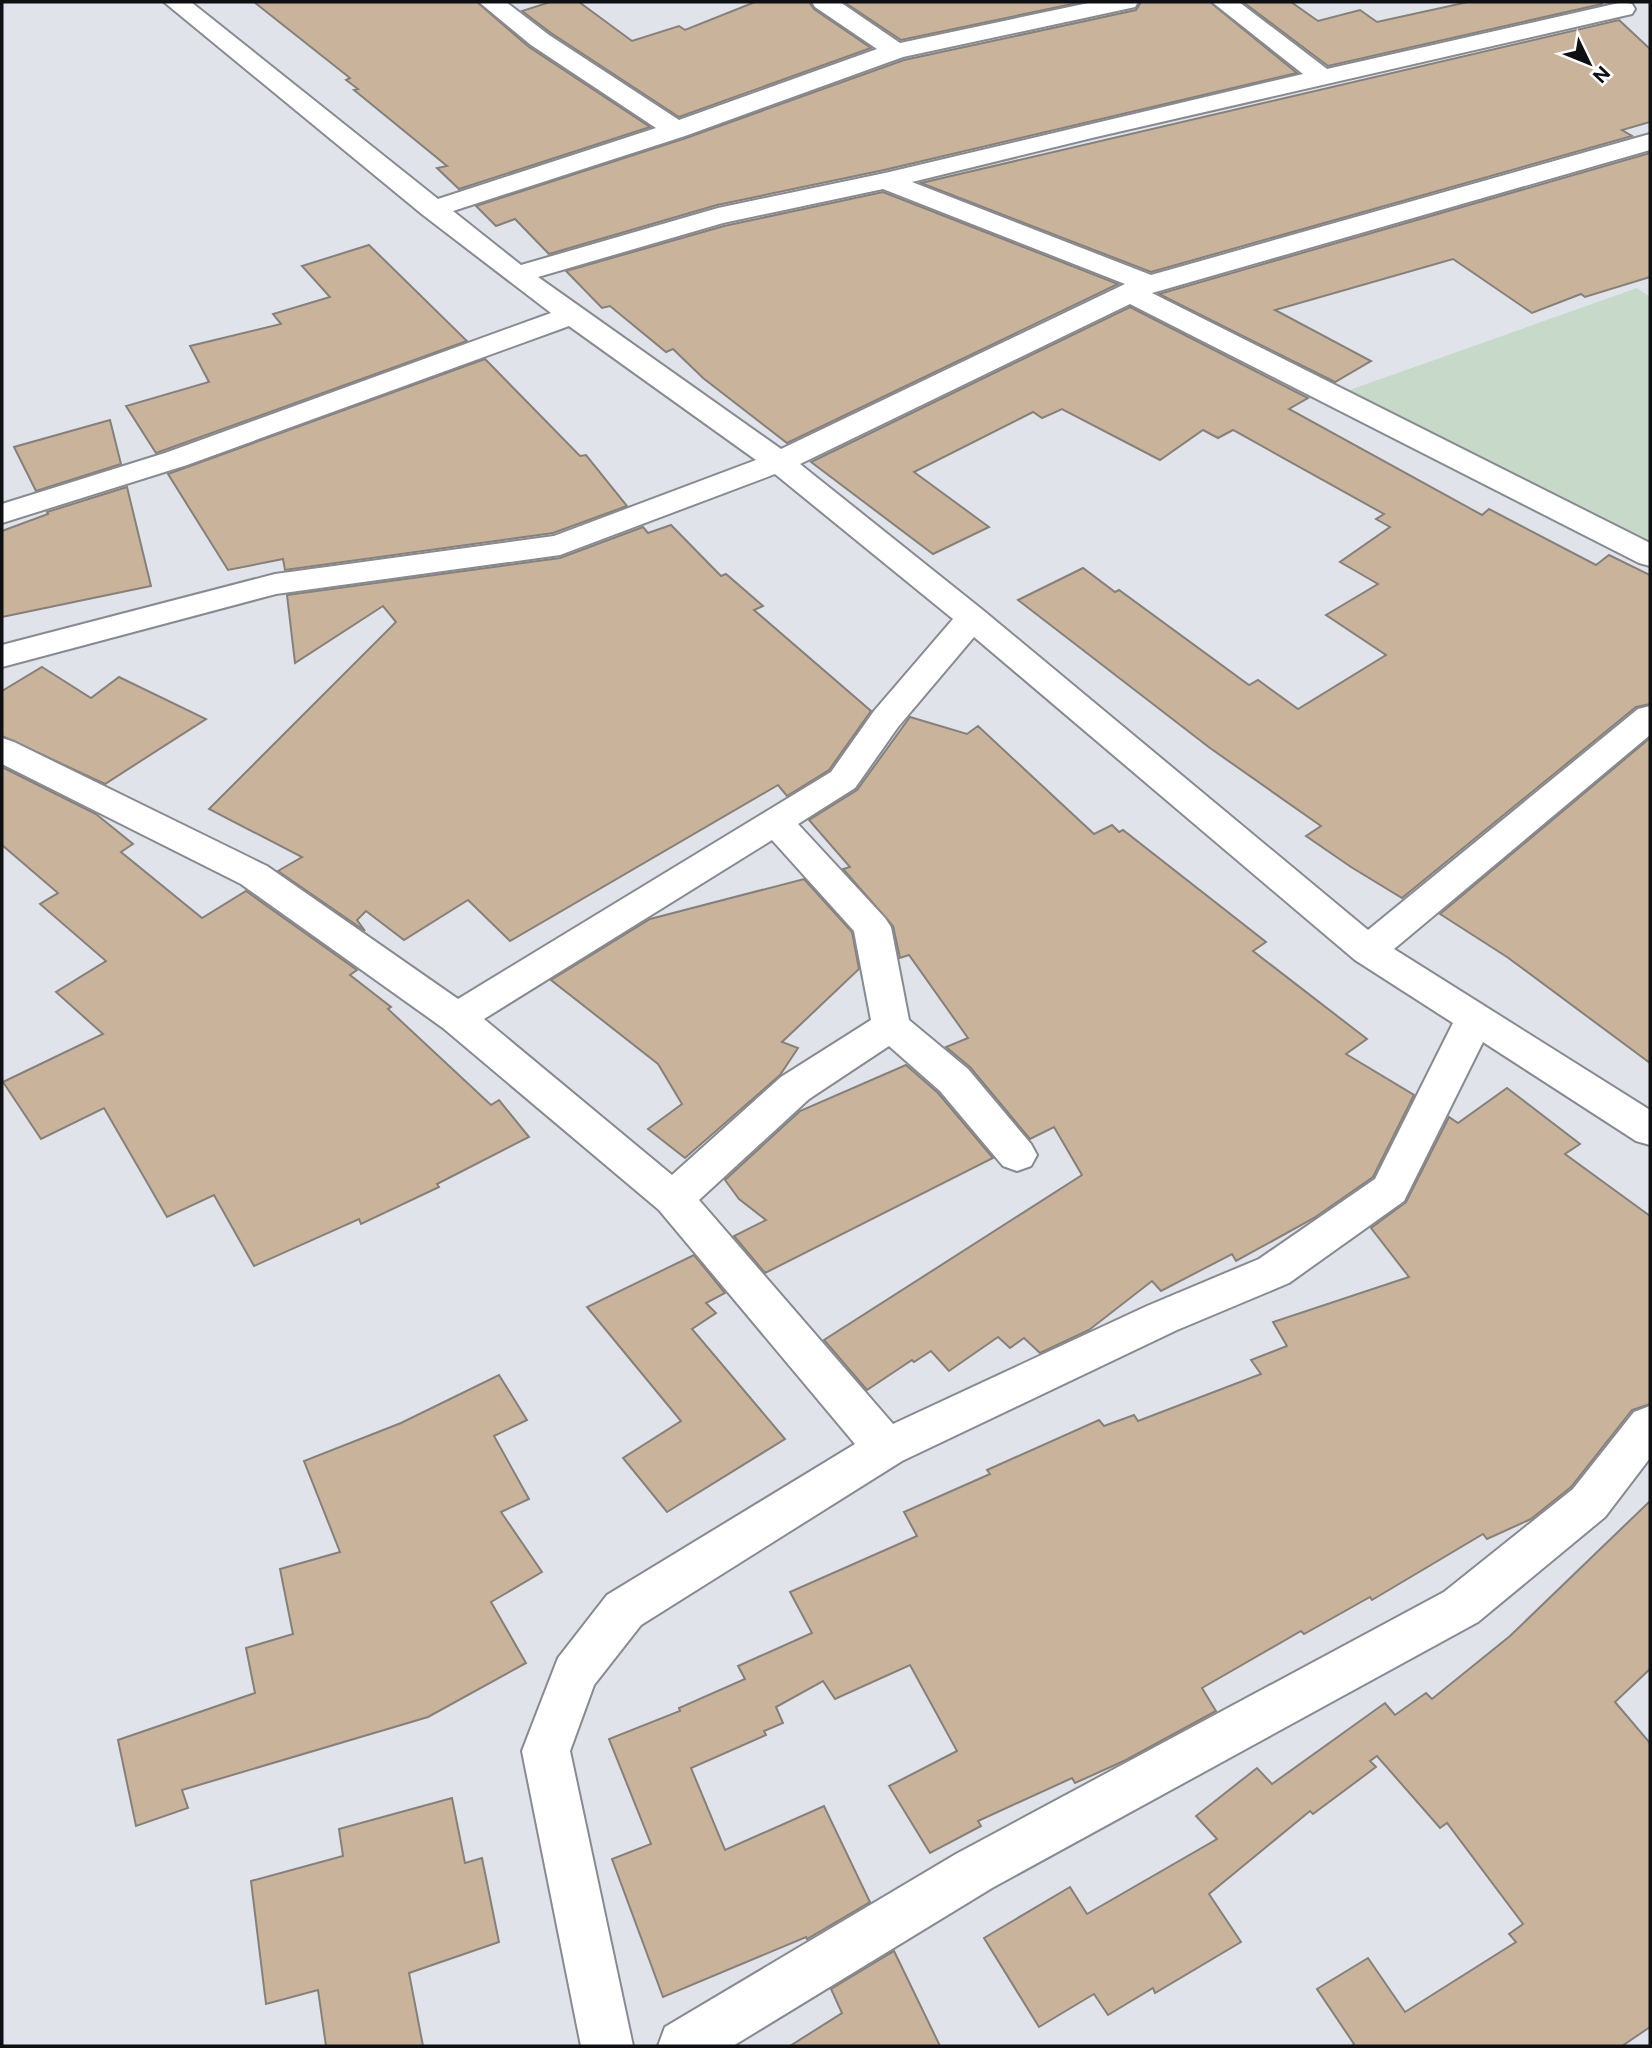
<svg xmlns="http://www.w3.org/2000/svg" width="1652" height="2048" font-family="'Public Sans',sans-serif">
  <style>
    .green { fill: #c7d9c9 }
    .building { fill: #c9b39a; stroke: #85807a; stroke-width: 2 }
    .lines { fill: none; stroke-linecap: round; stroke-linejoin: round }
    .street-casing { stroke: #888a91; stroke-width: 4 }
    .street { fill: #fff; fill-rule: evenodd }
  </style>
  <rect width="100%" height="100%" fill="#e1e3eb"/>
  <polygon class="green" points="1637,288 1650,297 1650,541 1344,392"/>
  <g class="building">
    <polygon points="254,2 477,2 529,47 650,127 459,189 437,168 447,166 354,90 358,89 346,80 350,78"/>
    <polygon points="550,2 579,2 632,41 679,26 685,30 755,2 809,2 814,9 871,48 679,117 551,33 522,11"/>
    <polygon points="844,2 1082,2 901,40"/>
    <polygon points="1141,2 1210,2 1297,73 884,170 717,205 549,254 515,219 496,226 476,206 686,138 904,60 1136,10"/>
    <polygon points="1243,2 1291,2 1318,21 1360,10 1377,22 1468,2 1600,2 1602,4 1328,66"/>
    <polygon points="1619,20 1650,49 1650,122 1622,130 1632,136 1151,272 921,183"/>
    <polygon points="1650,153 1650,277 1585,297 1581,294 1532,313 1453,259 1275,310 1371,361 1335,382 1159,294"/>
    <polygon points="883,192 1118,284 787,443 703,378 673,349 666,352 610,306 602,308 566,271 724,226"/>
    <polygon points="369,245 467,341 156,453 126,406 209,382 190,346 281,324 273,314 330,297 302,266"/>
    <polygon points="1130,307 1308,398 1289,409 1482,515 1489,509 1596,565 1609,555 1650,575 1650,704 1636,707 1402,898 1351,867 1306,836 1321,826 1210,748 1018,600 1083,568 1115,592 1119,590 1249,685 1258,680 1298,709 1386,655 1326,615 1378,584 1340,562 1390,527 1376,519 1384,514 1233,430 1218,438 1203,430 1160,460 1062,409 1042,418 1033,412 914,472 989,527 933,554 811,462"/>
    <polygon points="485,359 580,456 586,455 627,506 553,533 285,570 283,559 228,570 168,474"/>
    <polygon points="110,420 121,464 36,491 14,447"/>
    <polygon points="127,487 151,586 2,617 2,531 48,514 47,512"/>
    <polygon points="671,525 721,576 726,574 763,606 754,610 871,711 829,770 787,796 778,785 510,941 468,900 404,940 366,911 357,920 365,931 278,871 302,857 209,809 396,622 383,606 295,663 287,595 560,558 643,527 648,533"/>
    <polygon points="42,667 91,698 119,677 206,719 105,784 2,736 2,691"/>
    <polygon points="910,717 967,734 978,726 1094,834 1112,825 1119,832 1123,830 1266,942 1253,951 1367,1039 1346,1054 1414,1095 1373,1177 1314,1218 1236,1261 1232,1254 1161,1291 1152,1281 1089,1330 1040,1353 1024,1338 1010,1348 998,1337 949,1371 931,1351 914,1362 912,1360 867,1390 824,1340 1082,1175 1054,1127 1030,1139 970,1067 946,1047 968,1038 909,955 900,958 893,926 843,869 850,867 809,820 857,790"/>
    <polygon points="1650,738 1650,1063 1507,957 1440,914"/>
    <polygon points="2,767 96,814 133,844 121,852 202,918 246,891 357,970 350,975 391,1007 388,1009 491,1105 499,1100 529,1137 437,1184 439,1187 361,1224 359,1219 254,1266 214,1195 167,1217 104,1108 41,1139 3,1082 103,1034 56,992 106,961 40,904 58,893 2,845"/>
    <polygon points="804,879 852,932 859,969 782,1042 798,1048 780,1075 685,1158 648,1129 682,1104 658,1064 551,980 650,919"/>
    <polygon points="906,1065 938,1093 993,1158 765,1273 734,1236 766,1220 739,1199 725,1180 800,1111"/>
    <polygon points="1507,1088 1580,1144 1565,1154 1650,1216 1650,1404 1632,1410 1571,1487 1531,1519 1487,1539 1483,1534 1372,1600 1370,1597 1304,1634 1301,1631 1202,1688 1216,1711 1126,1760 1075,1783 1072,1778 978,1821 981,1826 930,1853 889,1786 957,1751 910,1665 835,1699 823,1681 776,1707 783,1723 764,1731 766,1735 691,1768 725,1850 824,1806 870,1902 807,1939 806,1937 663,1997 612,1859 651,1844 609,1739 680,1711 679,1708 745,1679 738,1666 812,1633 790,1592 917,1536 904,1512 990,1474 987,1470 1099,1420 1104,1426 1134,1415 1138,1421 1261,1374 1251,1360 1287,1346 1273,1322 1409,1277 1371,1228 1406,1202 1449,1117 1458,1123"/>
    <polygon points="694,1255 725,1293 706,1303 716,1313 692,1329 785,1439 667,1512 623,1458 681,1421 587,1307"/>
    <polygon points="499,1375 527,1420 494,1436 529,1499 501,1512 542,1572 491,1602 526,1663 428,1717 182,1790 188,1808 136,1826 118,1740 255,1693 246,1648 293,1634 280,1569 340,1552 304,1461 401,1423"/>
    <polygon points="1650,1501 1650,1669 1615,1702 1650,1743 1650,2027 1622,2046 1351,2046 1354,2044 1317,1989 1368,1958 1405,2012 1516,1942 1509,1934 1523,1924 1447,1823 1440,1828 1377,1756 1370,1761 1376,1767 1313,1814 1310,1811 1209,1894 1241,1942 1155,1993 1153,1988 1108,2015 1094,1994 1039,2027 984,1938 1070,1887 1087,1914 1217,1839 1196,1816 1257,1768 1272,1784 1385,1703 1395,1715 1426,1693 1432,1699 1510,1636"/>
    <polygon points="452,1798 465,1863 482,1858 499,1942 409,1973 423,2046 326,2046 318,1990 266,2004 251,1881 343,1856 339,1829"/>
    <polygon points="894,1951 940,2046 790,2046 842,2013 831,1989"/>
  </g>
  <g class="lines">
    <g class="street-casing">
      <g id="street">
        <path d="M164,2H191L438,199L656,128L531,45L479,2H506L549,35L679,120L877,49L815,7L812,2H840L900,43L1093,2H1138L1135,7L1126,9L903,57L685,136L453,211L521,265L718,208L885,173L1303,74L1212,2H1239L1327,69L1623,2L1632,4L1635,9L1632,14L1623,16L1096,137L912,182L1151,275L1650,134V150L1152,293L1650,543V566L1639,563L1130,304L800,464L984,611L1368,930L1638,709L1650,706V735L1394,949L1650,1110V1145L1636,1141L1483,1042L1404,1201L1289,1283L1177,1330L902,1461L641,1625L594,1685L570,1751L633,2046H581L522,1751L558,1658L607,1595L855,1444L659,1210L443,1028L241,884L2,764V738L14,742L267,866L458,999L831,772L874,711L953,619L775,474L560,555L276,594L2,667V645L275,574L554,536L756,460L569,326L187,465L2,523V504L165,453L551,313L423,215ZM883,189L1125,284L781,449L538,277L723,223ZM974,637L1355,960L1453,1023L1375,1179L1259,1259L1147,1306L893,1424L699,1200L809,1099L889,1046L940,1091L1003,1166L1017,1171L1031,1166L1037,1155L1031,1144L968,1069L909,1020L891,927L885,918L798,824L855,788L898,727ZM772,840L854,931L871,1020L781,1077L672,1175L484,1019Z"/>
        <polygon points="1650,1406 1650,1458 1605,1517 1478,1622 992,1888 733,2046 658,2046 665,2027 956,1854 1444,1592 1573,1489 1634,1412"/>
      </g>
    </g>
    <use href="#street" class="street"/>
  </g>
  <rect width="1652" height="2048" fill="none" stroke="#0f1013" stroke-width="7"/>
  <g transform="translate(1589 63) rotate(133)" stroke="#ffffff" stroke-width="5" paint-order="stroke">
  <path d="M0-5L12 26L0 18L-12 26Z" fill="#0f1013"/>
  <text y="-10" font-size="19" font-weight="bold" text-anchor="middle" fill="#0f1013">N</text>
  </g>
</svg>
